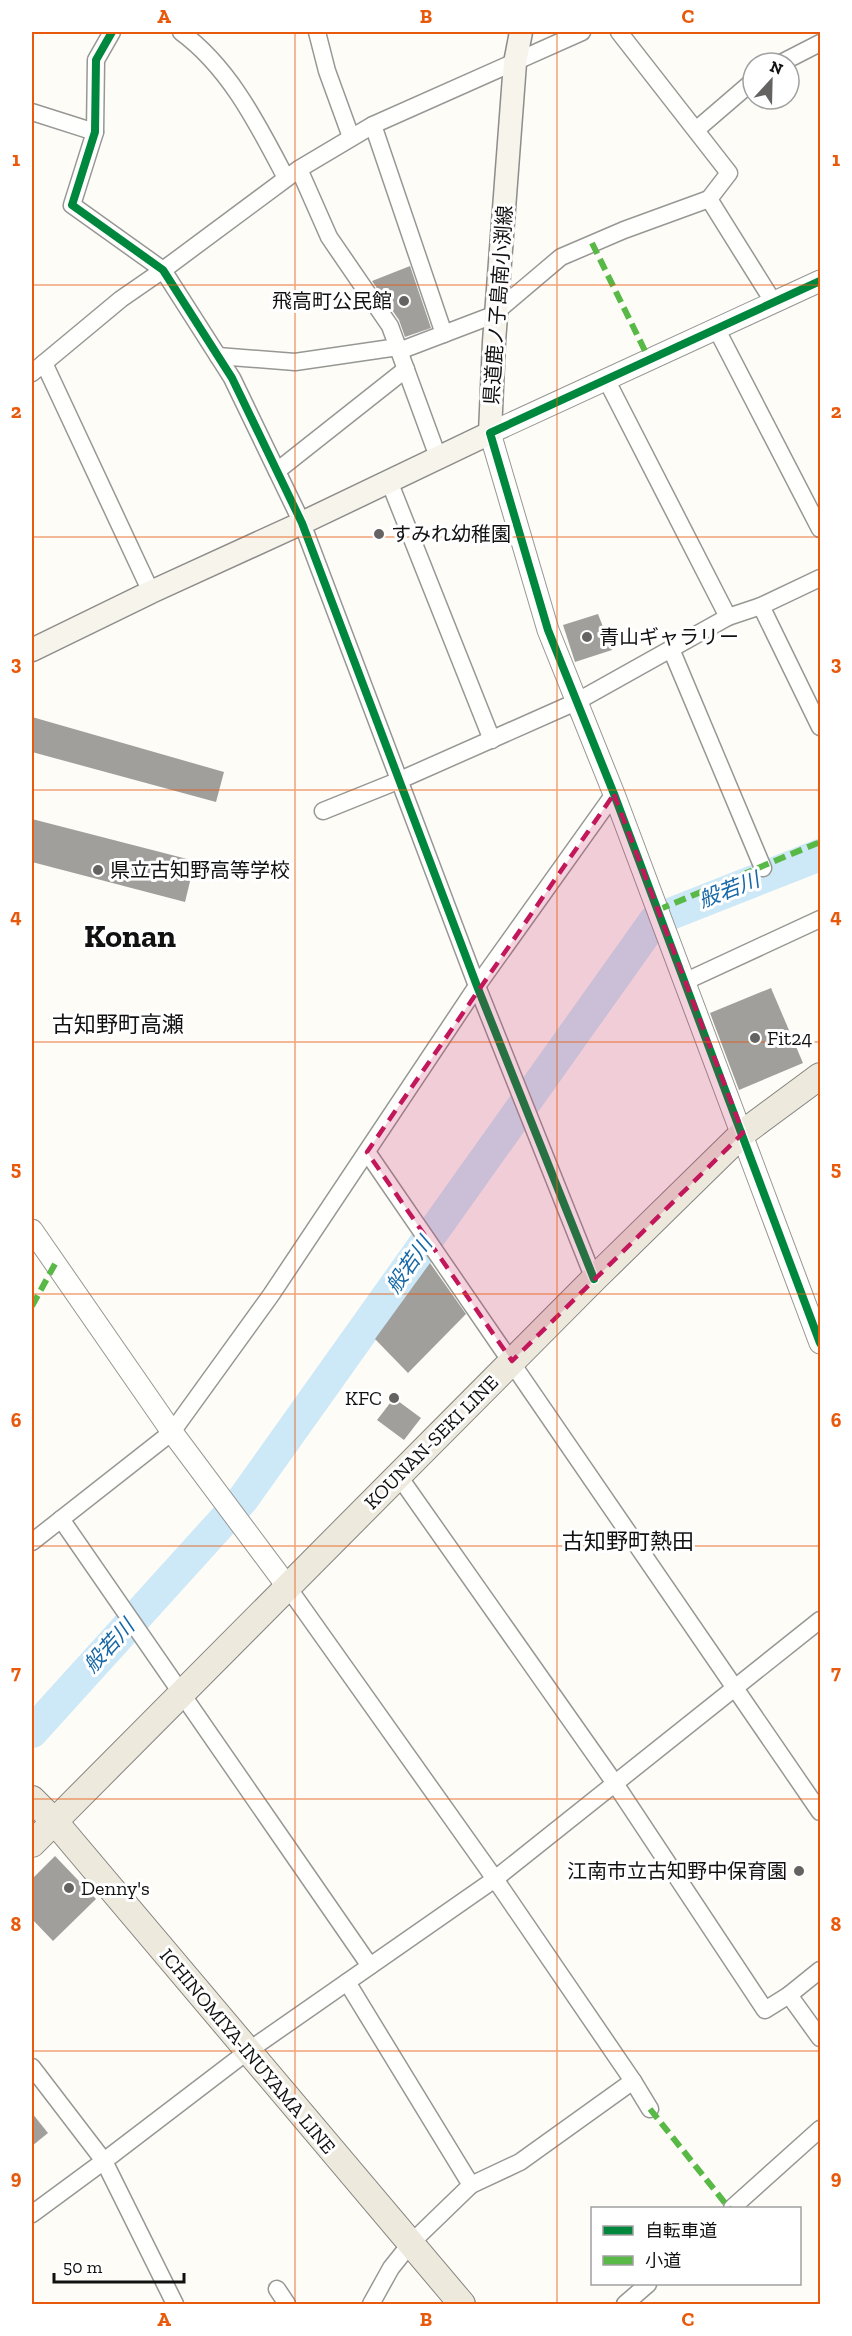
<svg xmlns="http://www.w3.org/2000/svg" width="852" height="2336" font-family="'Zilla Slab','Noto Sans JP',serif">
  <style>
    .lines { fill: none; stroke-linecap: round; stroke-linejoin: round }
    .river { stroke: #cde8f7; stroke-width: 32 }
    .building { fill: #a19f9c }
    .minor-casing { stroke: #979795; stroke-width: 19 }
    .tertiary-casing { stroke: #979795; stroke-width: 23 }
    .secondary-casing { stroke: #8e8d8b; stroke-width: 25 }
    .primary-casing { stroke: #858482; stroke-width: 28 }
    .minor { stroke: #fffffe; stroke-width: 16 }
    .tertiary { stroke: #fffffe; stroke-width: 21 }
    .secondary { stroke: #f6f4eb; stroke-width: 22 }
    .primary { stroke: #ede9dc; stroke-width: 26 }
    .quiet { stroke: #58b947; stroke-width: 6; stroke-dasharray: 12 6; stroke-linecap: butt }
    .cycleway-casing { stroke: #fff; stroke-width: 11 }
    .cycleway { stroke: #00873e; stroke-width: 8 }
    .marked { fill: #c2185b; fill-opacity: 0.2; stroke: #c2185b; stroke-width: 4.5; stroke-dasharray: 12 8; stroke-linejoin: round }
    .grid { fill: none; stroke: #e8590c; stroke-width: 1.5; stroke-opacity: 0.55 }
    .poi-dot { fill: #646362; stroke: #fff; stroke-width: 2 }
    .labels { text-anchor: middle; stroke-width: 6; stroke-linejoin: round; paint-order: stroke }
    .poi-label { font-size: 20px; fill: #111; stroke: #fff; text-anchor: start }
    .street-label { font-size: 20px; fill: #111; stroke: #fff }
    .water-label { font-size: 21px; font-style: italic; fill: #1768a6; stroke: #fff }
    .quarter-label { font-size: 22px; fill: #111; stroke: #fff }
    .town-label { font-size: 32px; font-weight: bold; fill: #111; stroke: #fff }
    .neatline { fill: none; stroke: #e8590c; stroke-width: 2 }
    .grid-label { font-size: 20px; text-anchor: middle; font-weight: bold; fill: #e8590c }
  </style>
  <rect width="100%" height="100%" fill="#fdfcf7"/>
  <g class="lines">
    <polyline class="river" points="32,1732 243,1499 655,920 820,855"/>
  </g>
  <g class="building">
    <polygon points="410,266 431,328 405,337 399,320 372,281"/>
    <polygon points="598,614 612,650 575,662 563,625"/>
    <polygon points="32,717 224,772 216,802 32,752"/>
    <polygon points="32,819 195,861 185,902 32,862"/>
    <polygon points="771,988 803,1063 739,1090 710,1013"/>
    <polygon points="430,1263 466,1314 408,1373 375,1339"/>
    <polygon points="394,1398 421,1418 404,1440 377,1420"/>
    <polygon points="55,1856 96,1899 53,1941 32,1919 32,1879"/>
    <polygon points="32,2113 48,2133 32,2146"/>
  </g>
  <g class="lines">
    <g class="minor-casing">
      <g id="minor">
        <polyline points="112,32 96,60 95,132 72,205 163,270 232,378 302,523 477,986 594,1279"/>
        <path d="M181,32C230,68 258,125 286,178"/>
        <polyline points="317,32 327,71 351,137"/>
        <polyline points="619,32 729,173 709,199 774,303"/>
        <polyline points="781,63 820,43"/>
        <polyline points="32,112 95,132"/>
        <polyline points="373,125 444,334"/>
        <polyline points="696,130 753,81"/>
        <polyline points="299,169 329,237 390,326 438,457"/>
        <polyline points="496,312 561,257 624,230 709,199"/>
        <polyline points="716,328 820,529"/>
        <polyline points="399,351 496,314"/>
        <polyline points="218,356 295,362 398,347"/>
        <polyline points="44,363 151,592"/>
        <polyline points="32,373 121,299 163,270 299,169 373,125 582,32"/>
        <polyline points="606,379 728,617"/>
        <polyline points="277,471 406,369"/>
        <polyline points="389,481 492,740"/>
        <polyline points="761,606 820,727"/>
        <polyline points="671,649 763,868"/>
        <polyline points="323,811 400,780 576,702 728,617 761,606 820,578"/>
        <polyline points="684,982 820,919"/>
        <polyline points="367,1152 820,1812"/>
        <polyline points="398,1475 614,1782 765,2010 789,1995 820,2038"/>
        <polyline points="61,1519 370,1966"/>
        <polyline points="32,1542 172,1432 271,1295 477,986 614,794"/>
        <polyline points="287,1586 495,1879 633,2081 650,2109"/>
        <polyline points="347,1982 471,2185 520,2162 633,2081"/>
        <polyline points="789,1995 820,1970"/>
        <polyline points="32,2067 104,2161 175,2304"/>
        <polyline points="732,2208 820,2129"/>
        <polyline points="32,2214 104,2161 248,2051 495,1879 820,1620"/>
        <polyline points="277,2289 287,2304"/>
        <polyline points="371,2304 391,2268 411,2243 471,2185"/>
        <polyline points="625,2304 648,2284"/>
      </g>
    </g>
    <g class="tertiary-casing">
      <g id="tertiary">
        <polyline points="820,281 490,433 548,630 614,794 820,1343"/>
        <polyline points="32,1230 172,1432 287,1586"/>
      </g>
    </g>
    <g class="secondary-casing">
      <polyline id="secondary" points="32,650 151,592 302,523 490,433 494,342 515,63 521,32"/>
    </g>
    <g class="primary-casing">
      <g id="primary">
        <polyline points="32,1799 55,1822 462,2304"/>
        <polyline points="32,1844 594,1279 743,1133 820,1076"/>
      </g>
    </g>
    <use href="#minor" class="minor"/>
    <use href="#tertiary" class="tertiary"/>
    <use href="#secondary" class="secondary"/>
    <use href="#primary" class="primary"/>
    <g class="quiet">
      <polyline points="592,243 649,359"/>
      <polyline points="658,910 820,842"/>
      <polyline points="32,1306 55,1264"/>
      <polyline points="650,2109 729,2208"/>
    </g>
    <g class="cycleway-casing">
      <g id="cycleway">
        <polyline points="112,32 96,60 95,132 72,205 163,270 232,378 302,523 477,986 594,1279"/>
        <polyline points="820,281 490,433 548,630 614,794 820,1343"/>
      </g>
    </g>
    <use href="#cycleway" class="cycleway"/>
  </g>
  <path class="marked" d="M614,794L743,1133L512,1361L367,1152Z"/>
  <path class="grid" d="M295,32V2304M557,32V2304M32,285H820M32,537H820M32,790H820M32,1042H820M32,1294H820M32,1546H820M32,1799H820M32,2051H820"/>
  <g class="poi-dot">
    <circle cx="404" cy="301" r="6"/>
    <circle cx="379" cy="534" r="6"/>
    <circle cx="587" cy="637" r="6"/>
    <circle cx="98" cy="870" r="6"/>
    <circle cx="755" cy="1038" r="6"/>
    <circle cx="394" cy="1398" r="6"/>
    <circle cx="799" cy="1871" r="6"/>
    <circle cx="69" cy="1888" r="6"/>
  </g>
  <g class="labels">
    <g class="poi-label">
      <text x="392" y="308" text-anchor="end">飛高町公民館</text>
      <text x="391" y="541">すみれ幼稚園</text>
      <text x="599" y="644">青山ギャラリー</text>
      <text x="110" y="877">県立古知野高等学校</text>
      <text x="767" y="1045">Fit24</text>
      <text x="382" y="1405" text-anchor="end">KFC</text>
      <text x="787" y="1878" text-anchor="end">江南市立古知野中保育園</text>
      <text x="81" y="1895">Denny's</text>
    </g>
    <g class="street-label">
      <text transform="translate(498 305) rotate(-86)" y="7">県道鹿ノ子島南小渕線</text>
      <text transform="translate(431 1442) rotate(-45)" y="7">KOUNAN-SEKI LINE</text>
      <text transform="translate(248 2051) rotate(50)" y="7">ICHINOMIYA-INUYAMA LINE</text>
    </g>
    <g class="water-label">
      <text transform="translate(729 890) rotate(-21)" y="7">般若川</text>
      <text transform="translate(409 1265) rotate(-55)" y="7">般若川</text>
      <text transform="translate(109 1646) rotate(-48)" y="7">般若川</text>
    </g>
    <g class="quarter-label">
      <text x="118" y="1032">古知野町高瀬</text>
      <text x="628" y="1549">古知野町熱田</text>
    </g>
    <g class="town-label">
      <text x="130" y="947">Konan</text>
    </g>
  </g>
  <rect width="852" height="2336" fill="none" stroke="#ffffff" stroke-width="66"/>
  <rect x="591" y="2207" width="210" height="78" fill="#ffffff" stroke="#a0a0a0" stroke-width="1.5"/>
  <rect x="603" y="2226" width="30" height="9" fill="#00873e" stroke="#a0a0a0" stroke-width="1.5"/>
  <text x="645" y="2237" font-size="18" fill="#111111">自転車道</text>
  <rect x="603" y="2256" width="30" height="9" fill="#58b947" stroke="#a0a0a0" stroke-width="1.5"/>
  <text x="645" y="2267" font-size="18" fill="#111111">小道</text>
  <g transform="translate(771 81) rotate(22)"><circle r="28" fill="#ffffff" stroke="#a0a0a0" stroke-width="1.5"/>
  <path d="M0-4.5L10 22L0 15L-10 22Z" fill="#646362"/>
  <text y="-9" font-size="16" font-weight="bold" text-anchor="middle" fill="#111111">N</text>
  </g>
  <path d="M54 2273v9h130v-9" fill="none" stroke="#111111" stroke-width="3"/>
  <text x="63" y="2273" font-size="18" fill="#111111" stroke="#ffffff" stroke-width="4.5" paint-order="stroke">50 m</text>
  <rect x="33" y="33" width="786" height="2270" class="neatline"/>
  <g class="grid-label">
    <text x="164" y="23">A</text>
    <text x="426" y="23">B</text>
    <text x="688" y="23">C</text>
    <text x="16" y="166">1</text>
    <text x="836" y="166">1</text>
    <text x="16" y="418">2</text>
    <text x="836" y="418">2</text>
    <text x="16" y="670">3</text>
    <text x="836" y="670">3</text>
    <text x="16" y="923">4</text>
    <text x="836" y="923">4</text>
    <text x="16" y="1175">5</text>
    <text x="836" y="1175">5</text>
    <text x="16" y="1427">6</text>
    <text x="836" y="1427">6</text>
    <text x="16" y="1679">7</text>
    <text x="836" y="1679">7</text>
    <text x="16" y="1931">8</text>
    <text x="836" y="1931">8</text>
    <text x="16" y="2184">9</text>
    <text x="836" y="2184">9</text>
    <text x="164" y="2326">A</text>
    <text x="426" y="2326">B</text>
    <text x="688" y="2326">C</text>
  </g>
</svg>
